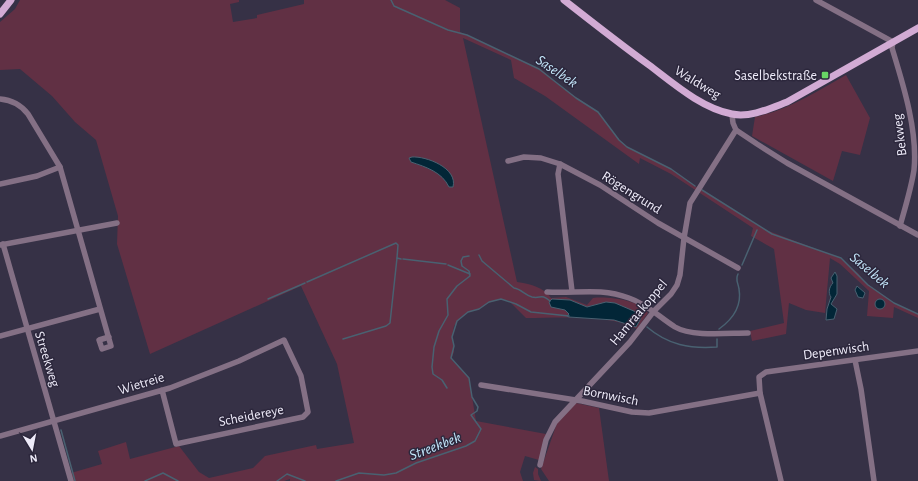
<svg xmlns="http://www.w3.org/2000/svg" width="918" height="481" font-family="'Alegreya Sans',sans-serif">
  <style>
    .green { fill: #613044; fill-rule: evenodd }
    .water { fill: #022637; stroke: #496171 }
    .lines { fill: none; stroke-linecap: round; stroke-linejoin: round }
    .stream { stroke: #496171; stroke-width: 1.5 }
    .minor { stroke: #847085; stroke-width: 5.5 }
    .major { stroke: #d2abd4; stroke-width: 7 }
    .poi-dot { fill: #68d465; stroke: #2c273c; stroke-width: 1.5 }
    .labels { text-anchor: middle; stroke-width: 3; stroke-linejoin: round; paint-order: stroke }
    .poi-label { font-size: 14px; fill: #eeebf9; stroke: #2c273c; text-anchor: end }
    .street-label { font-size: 14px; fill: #eeebf9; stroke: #2c273c }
    .water-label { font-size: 15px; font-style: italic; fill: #c3e6fa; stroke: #2c273c }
  </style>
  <rect width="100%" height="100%" fill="#363146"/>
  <g class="green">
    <path d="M20,0H239V2L230,4L233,22L257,18V15L304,4V0H445L460,8V32L542,70L561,87L598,112L619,140L629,148L671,169L695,186L766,230L840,258L858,273L866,283L894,303L918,314V318L894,307L893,318L867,316L869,291L840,264L830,258L825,313L806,310L789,303L786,334L752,341L750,331L784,323L774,249L751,236L753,228L671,174L640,158L639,164L545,96L514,78L511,60L463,38L517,282C530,284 544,287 551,298L566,297L587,305L593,298C607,296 641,300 648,313L637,329C610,314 558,318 526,318L509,301L501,299L488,303L479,309L468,312L460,318L454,326L452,337L454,352L451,359L469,378L476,421L546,434L539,460L525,456L520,472L523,481H290V479L284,481H73L71,473L102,464L98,451L126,442L130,459L179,446L199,472L209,478L253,468L265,456L316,445L317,449L354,443L337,364L301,286L150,354L117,244L118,216L96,140L75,122L52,96L20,69L0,70V22L15,9ZM552,299L570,300L587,307C604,301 629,305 641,318L637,326H633L614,320L569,317L570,313Z"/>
    <path d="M846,75L870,118L860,155L842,151L833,181L752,136L755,117C789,110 817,91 846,75Z"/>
    <polygon points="576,403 599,408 609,481 549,481 541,469 557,423"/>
    <polygon points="535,467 538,469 538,474 541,481 534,480 533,473"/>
  </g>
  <g class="water">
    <path d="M412,157C426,156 458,168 453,187H449C442,172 426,167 411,162L409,158Z"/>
    <path d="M835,272L837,276V294L831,304L837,309L834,319L826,320L827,309L831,297C828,293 829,287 833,283L831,278Z"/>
    <polygon points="857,286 865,293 863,298 858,297 855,290"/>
    <polygon points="552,299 570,300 587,307 606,302 615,303 636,312 641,318 636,327 614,320 569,317 567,316 569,314 565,310 551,307 549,302"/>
    <circle cx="880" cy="304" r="5"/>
  </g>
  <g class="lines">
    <g class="stream">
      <polyline points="391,0 394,6 448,30 467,35 539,69 576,98 598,112 619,140 627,147 671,169 695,186"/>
      <polyline points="702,190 772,234 841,258 868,285 894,303 918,314"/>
      <path d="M479,255L482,261L514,288C521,289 525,295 532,297C541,299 541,293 550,301"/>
      <polyline points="403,259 446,264"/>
      <polyline points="448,265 470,274"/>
      <polyline points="742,265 757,230"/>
      <polyline points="307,282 396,243 398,245 397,258"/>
      <polyline points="268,299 305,283"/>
      <path d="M647,327C668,345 690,349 717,347V339"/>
      <path d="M719,329C733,319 742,306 739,289C738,282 735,280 738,274"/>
      <polyline points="343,339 386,326 390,323 397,258 401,259"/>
      <polyline points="447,388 442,380 433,374 432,367 434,347 439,331 448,315 447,299 457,286 470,276 469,271 462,266 461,261 463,257 469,256"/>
      <polyline points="61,430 75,481"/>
      <polyline points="145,481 163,473 178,481"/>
      <polyline points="277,481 287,474 305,481"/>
      <polyline points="336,481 359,473 384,475 396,473 416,463 466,446 475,441 481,429 471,415 477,411 478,407 472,397 469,378 451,358 454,346 452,337 457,321 468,312 479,309 489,302 501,299 516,304 531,312 569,316"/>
    </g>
    <g class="minor">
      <path d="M816,0L893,42L892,48C903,84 918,131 914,170C911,189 905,208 900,226"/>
      <path d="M0,99C12,100 21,105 28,114L60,167L111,346L102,349L99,340L109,337"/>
      <polyline points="732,115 733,123 736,130 757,144 787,163 918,235"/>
      <polyline points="508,161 524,157 541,158 560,164 600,185 658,223 738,268"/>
      <polyline points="560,164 558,174 572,291"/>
      <polyline points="0,184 37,176 60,167"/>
      <polyline points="3,244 71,481"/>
      <polyline points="0,245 117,223"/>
      <path d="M547,292C576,294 599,287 629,298C647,304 659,317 675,327C692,337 728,333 748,333"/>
      <polyline points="0,336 100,309"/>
      <polyline points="855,360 861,389 874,481"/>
      <polyline points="481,385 582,401 632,412 649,413 760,393"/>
      <polyline points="0,436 170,388 239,361 284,340 301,376 308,412 303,417 176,444 162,390"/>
      <polyline points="540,465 546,440 555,422 630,342 654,311 671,294 677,285 680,275 684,238 690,203 736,130"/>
      <polyline points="781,481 760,393 759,377 766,372 918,351"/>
    </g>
    <g class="major">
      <path d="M564,0C592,22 620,44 649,65C673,83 701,108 732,114C750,118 771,108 787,102L918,28"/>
      <polyline points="0,14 11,0"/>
    </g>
  </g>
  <rect class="poi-dot" x="821" y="71" width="8" height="8" rx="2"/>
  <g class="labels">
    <g class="poi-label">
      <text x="817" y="80">Saselbekstraße</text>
    </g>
    <g class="street-label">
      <text transform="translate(698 82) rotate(31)" y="5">Waldweg</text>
      <text transform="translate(899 135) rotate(-97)" y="5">Bekweg</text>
      <text transform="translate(632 192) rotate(32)" y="5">Rögengrund</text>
      <text transform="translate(638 312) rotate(-50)" y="5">Hamraakoppel</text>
      <text transform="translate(836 350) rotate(-8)" y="5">Depenwisch</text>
      <text transform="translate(48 359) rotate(73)" y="5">Streekweg</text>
      <text transform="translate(141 383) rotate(-17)" y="5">Wietreie</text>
      <text transform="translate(611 395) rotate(11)" y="5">Bornwisch</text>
      <text transform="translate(251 415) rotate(-11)" y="5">Scheidereye</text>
    </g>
    <g class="water-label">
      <text transform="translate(557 71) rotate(34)" y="5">Saselbek</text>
      <text transform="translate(870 270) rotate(40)" y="5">Saselbek</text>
      <text transform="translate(435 446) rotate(-21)" y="5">Streekbek</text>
    </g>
  </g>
  <g transform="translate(32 449) rotate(170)" stroke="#2c273c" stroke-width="3" paint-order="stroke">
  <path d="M0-3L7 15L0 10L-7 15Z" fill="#eeebf9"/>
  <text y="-6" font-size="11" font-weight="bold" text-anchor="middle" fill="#eeebf9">N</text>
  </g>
</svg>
